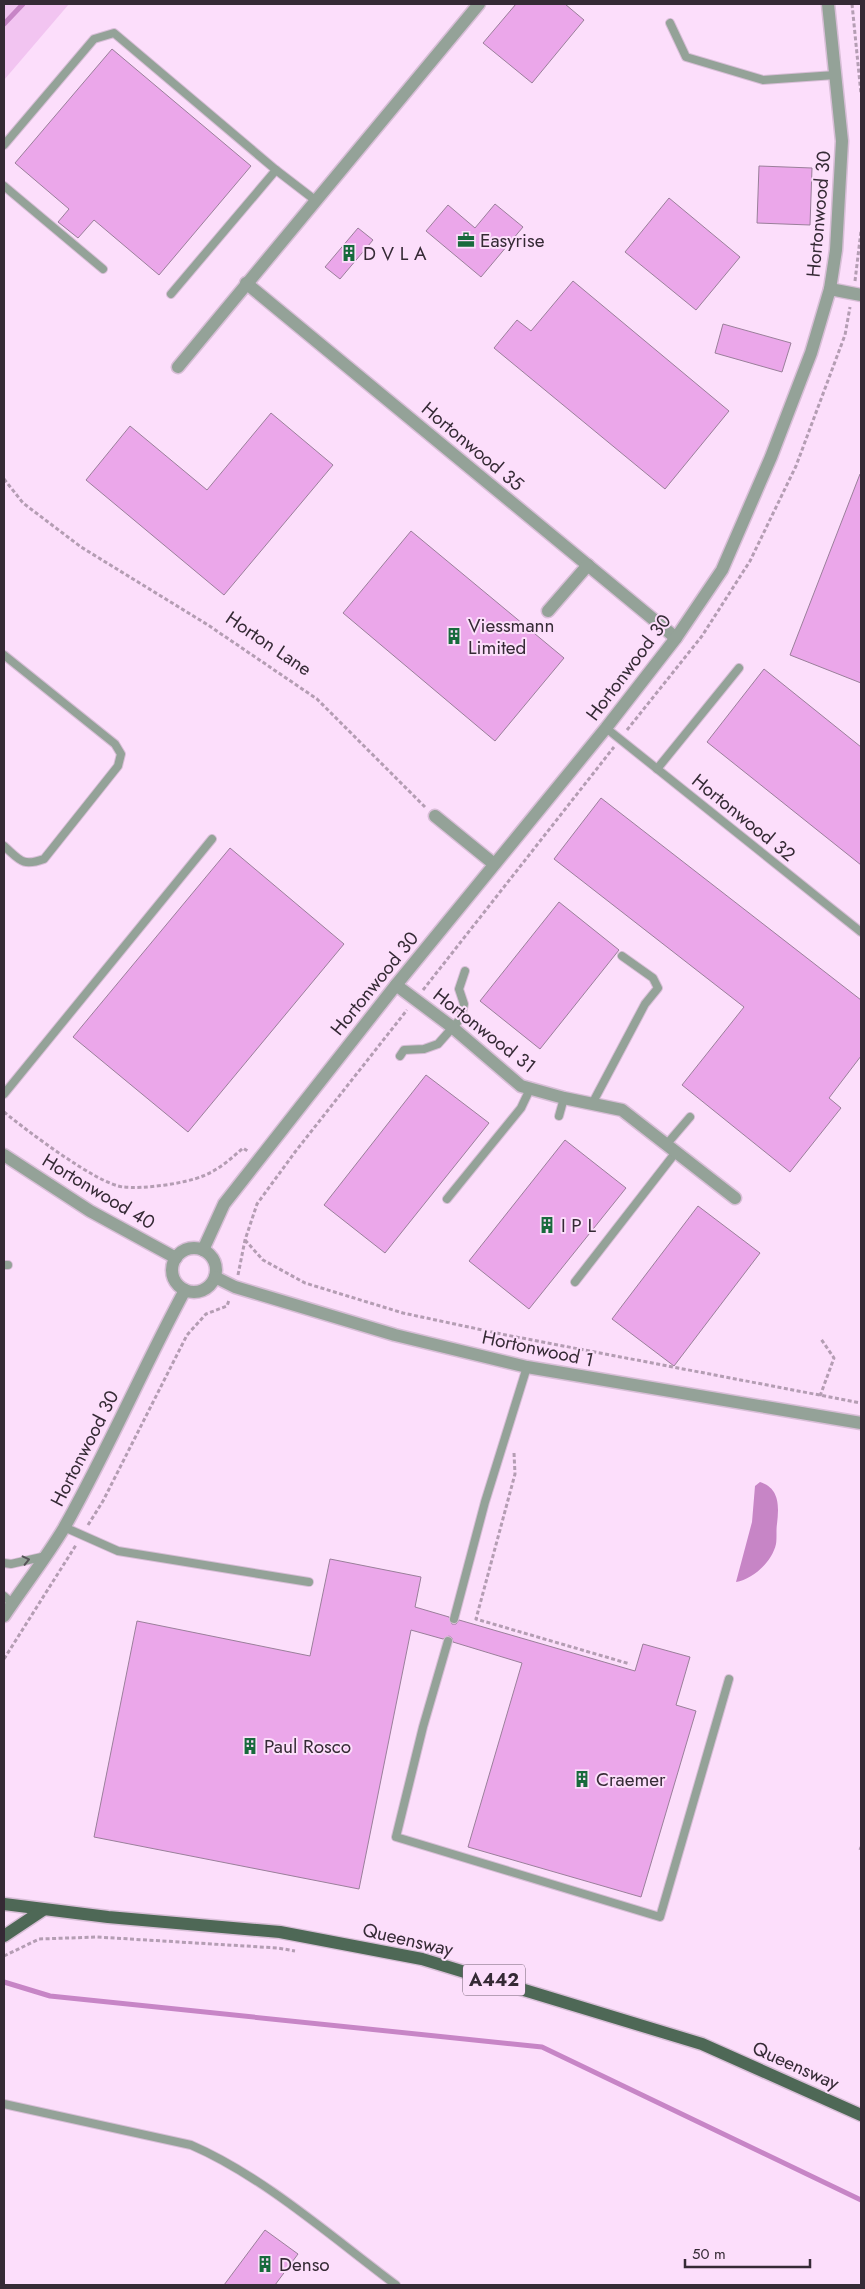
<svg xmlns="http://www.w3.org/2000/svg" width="865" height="2289" font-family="Jost,sans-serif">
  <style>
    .green { fill: #f2c4f1 }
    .water { fill: #c785c6 }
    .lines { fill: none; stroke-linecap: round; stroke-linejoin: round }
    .stream { stroke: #c785c6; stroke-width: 5 }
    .building { fill: #eba7ea; stroke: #9a7f9a }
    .lane-casing { stroke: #d8bed7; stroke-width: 10 }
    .street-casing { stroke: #d8bed7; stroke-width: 15 }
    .primary-casing { stroke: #d8bed7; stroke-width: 15 }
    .path { stroke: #b49db3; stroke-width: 3; stroke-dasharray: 4 2.5; stroke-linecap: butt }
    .lane { stroke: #94a298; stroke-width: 8 }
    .street { stroke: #94a298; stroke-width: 12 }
    .primary { stroke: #4e6856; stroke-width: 12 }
    .oneway { stroke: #565458 }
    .labels { text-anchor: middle; stroke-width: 4; stroke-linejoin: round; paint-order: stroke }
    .shield { fill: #fcdefb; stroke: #716070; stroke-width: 1 }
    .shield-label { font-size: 18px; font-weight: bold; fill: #352a35 }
    .street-label { font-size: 19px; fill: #352a35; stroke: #fcdefb }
    .poi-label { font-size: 19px; fill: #352a35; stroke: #fcdefb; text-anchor: start }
  </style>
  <rect width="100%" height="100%" fill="#fcdefb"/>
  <polygon class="green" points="4,4 69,4 4,80"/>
  <path class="water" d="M760,1482C780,1488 779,1507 777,1524C776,1530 777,1538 776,1544C772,1562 753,1579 736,1582L752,1522L755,1486Z"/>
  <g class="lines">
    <g class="stream">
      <polyline points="4,24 23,4"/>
      <polyline points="4,1982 50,1996 542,2047 861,2200"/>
    </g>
  </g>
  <g class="building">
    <polygon points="516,4 565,4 584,20 532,83 483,43"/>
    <polygon points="112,49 251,166 159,275 94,220 78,238 58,222 69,209 15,163"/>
    <polygon points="759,166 812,168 810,225 757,223"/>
    <polygon points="669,198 740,257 696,310 625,252"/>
    <polygon points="495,204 523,227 481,277 426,231 448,205 475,228"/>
    <polygon points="358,228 373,240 340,279 325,267"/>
    <polygon points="573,281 729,411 665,489 494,348 517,320 531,331"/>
    <polygon points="723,324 791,343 782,372 715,353"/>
    <polygon points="271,413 333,465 224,595 86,480 130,426 207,490"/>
    <polygon points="860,474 861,474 861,683 790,655"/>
    <polygon points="411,531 564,658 495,741 343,613"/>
    <polygon points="764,669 861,747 861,865 707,742"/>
    <polygon points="601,798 861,1000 861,1056 829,1098 841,1108 790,1172 682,1085 744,1007 554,859"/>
    <polygon points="230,848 344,944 188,1132 73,1037"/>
    <polygon points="559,902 619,950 540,1049 480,1001"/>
    <polygon points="426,1075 489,1123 385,1253 324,1205"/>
    <polygon points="565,1140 626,1188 529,1309 469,1261"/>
    <polygon points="698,1206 760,1253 674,1366 612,1319"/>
    <polygon points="330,1559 421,1577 415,1607 449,1617 452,1624 456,1624 459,1620 635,1671 643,1644 690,1657 676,1705 696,1711 641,1897 468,1847 522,1663 453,1642 452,1638 449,1636 443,1639 411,1630 359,1889 94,1837 137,1621 310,1656"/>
    <polygon points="265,2230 298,2254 275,2285 224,2285"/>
  </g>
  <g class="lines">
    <g class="lane-casing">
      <g id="lane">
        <polyline points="670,23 686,57 763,80 835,75"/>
        <polyline points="4,145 94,39 114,33 276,170"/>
        <polyline points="4,186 103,269"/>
        <polyline points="171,294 276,170 315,200"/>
        <path d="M4,655L115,744L121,754L118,766L44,859C22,867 20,860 4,846"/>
        <polyline points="606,728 861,932"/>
        <polyline points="657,769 739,668"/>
        <polyline points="400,1056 404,1050 424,1049 438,1044 461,1018 464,1004 459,989 465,971"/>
        <polyline points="4,1094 212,839"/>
        <polyline points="592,1104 645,1004 658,988 653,978 622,956"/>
        <polyline points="559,1116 564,1098"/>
        <polyline points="666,1145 690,1117"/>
        <polyline points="447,1199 521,1108 530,1089"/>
        <polyline points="4,1265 8,1265"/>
        <polyline points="575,1282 676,1152"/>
        <polyline points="64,1527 118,1551 309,1582"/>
        <polyline points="4,1563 11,1564 46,1556"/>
        <polyline points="4,1596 12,1603"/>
        <polyline points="454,1619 485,1502 527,1367"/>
        <polyline points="448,1641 423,1727 396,1837 660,1917 729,1679"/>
        <path d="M4,2104L191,2145C263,2176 333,2238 396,2285"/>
      </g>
    </g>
    <g class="street-casing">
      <g id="street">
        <polyline points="246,283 676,638"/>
        <polyline points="830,289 861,295"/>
        <polyline points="178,367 479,4"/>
        <polyline points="548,611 588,565"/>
        <polyline points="435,816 494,864"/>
        <polyline points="396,985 452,1027 521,1086 564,1098 622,1110 735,1198"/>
        <polyline points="4,1155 90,1211 176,1258"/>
        <circle cx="194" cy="1270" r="22"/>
        <polyline points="203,1250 224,1204 396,985 606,728 676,638 722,570 771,457 811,353 830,289 836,250 842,141 828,4"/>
        <polyline points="215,1277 235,1287 395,1335 527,1367 861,1423"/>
        <path d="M4,1616C24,1586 46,1558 64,1528C108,1450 143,1368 185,1290"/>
      </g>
    </g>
    <g class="primary-casing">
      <g id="primary">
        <polyline points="4,1904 108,1917 280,1932 422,1959 702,2044 861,2115"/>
        <polyline points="4,1936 43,1910"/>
      </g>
    </g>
    <g class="path">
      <polyline points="852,4 861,94"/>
      <polyline points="855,281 861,231"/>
      <polyline points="4,479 23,503 81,547 208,625 317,699 425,807"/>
      <polyline points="627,730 702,636 750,561 796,466 845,335 850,307"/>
      <polyline points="423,990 614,747"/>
      <path d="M4,1112C26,1130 97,1184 123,1187C144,1189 183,1184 203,1176C218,1170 231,1159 243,1148L249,1152"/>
      <polyline points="245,1240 263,1260 305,1283 403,1313 506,1335 861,1403"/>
      <polyline points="238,1275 245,1240 257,1204 295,1152 407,1010"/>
      <polyline points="820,1396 834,1358 821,1339"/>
      <polyline points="514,1453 515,1474 476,1619 630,1664"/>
      <polyline points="88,1525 103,1501 187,1335 206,1314 227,1306 229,1300"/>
      <polyline points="4,1659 76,1545"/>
      <polyline points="860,1850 861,1847"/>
      <polyline points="4,1956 39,1939 97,1937 278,1948 295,1951"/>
    </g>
    <use href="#lane" class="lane"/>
    <use href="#street" class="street"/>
    <use href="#primary" class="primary"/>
  </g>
  <defs><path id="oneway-chevron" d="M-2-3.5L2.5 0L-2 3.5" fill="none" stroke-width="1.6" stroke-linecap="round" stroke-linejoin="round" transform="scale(1.25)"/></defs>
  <use class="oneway" href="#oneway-chevron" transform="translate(26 1560) rotate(-13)"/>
  <defs>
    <g id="office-bare" transform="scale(1.35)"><path d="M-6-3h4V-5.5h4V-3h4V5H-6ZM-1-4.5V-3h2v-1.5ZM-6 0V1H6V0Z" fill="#176a3c" stroke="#fcdefb" stroke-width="2.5" paint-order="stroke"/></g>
    <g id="building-bare" transform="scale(1.35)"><path d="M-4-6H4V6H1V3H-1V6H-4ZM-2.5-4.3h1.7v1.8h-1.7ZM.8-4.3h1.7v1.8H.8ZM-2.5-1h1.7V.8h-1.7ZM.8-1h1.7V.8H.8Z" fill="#176a3c" stroke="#fcdefb" stroke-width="2.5" paint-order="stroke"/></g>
  </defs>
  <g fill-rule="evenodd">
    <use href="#office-bare" x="466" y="240"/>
    <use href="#building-bare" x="349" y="253"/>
    <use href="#building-bare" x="454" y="636"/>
    <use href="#building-bare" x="547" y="1225"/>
    <use href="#building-bare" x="250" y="1746"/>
    <use href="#building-bare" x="582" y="1779"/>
    <use href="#building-bare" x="265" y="2264"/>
  </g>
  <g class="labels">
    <rect class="shield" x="463" y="1964.5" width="62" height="31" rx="4"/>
    <g class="shield-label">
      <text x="494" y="1986">A442</text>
    </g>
    <g class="street-label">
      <text transform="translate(818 214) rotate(-85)" y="7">Hortonwood 30</text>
      <text transform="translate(473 446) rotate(40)" y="7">Hortonwood 35</text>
      <text transform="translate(269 643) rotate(34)" y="7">Horton Lane</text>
      <text transform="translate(628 667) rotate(-53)" y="7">Hortonwood 30</text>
      <text transform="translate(744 817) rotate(39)" y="7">Hortonwood 32</text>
      <text transform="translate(374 983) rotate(-51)" y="7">Hortonwood 30</text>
      <text transform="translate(485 1030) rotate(38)" y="7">Hortonwood 31</text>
      <text transform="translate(99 1191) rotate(31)" y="7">Hortonwood 40</text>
      <text transform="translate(538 1348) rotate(12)" y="7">Hortonwood 1</text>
      <text transform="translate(84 1448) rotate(-63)" y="7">Hortonwood 30</text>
      <text transform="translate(408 1939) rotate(13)" y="7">Queensway</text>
      <text transform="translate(796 2065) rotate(24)" y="7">Queensway</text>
    </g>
    <g class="poi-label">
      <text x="480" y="247">Easyrise</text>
      <text x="363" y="260">D V L A</text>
      <text x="468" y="632">Viessmann<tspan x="468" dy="22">Limited</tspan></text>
      <text x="561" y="1232">I P L</text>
      <text x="264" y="1753">Paul Rosco</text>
      <text x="596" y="1786">Craemer</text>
      <text x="279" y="2271">Denso</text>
    </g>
  </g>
  <rect width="865" height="2289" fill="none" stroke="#352a35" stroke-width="10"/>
  <path d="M685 2259v8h125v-8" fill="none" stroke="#352a35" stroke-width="2.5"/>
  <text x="692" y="2259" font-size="15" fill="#352a35" stroke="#fcdefb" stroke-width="4" paint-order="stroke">50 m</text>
</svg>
